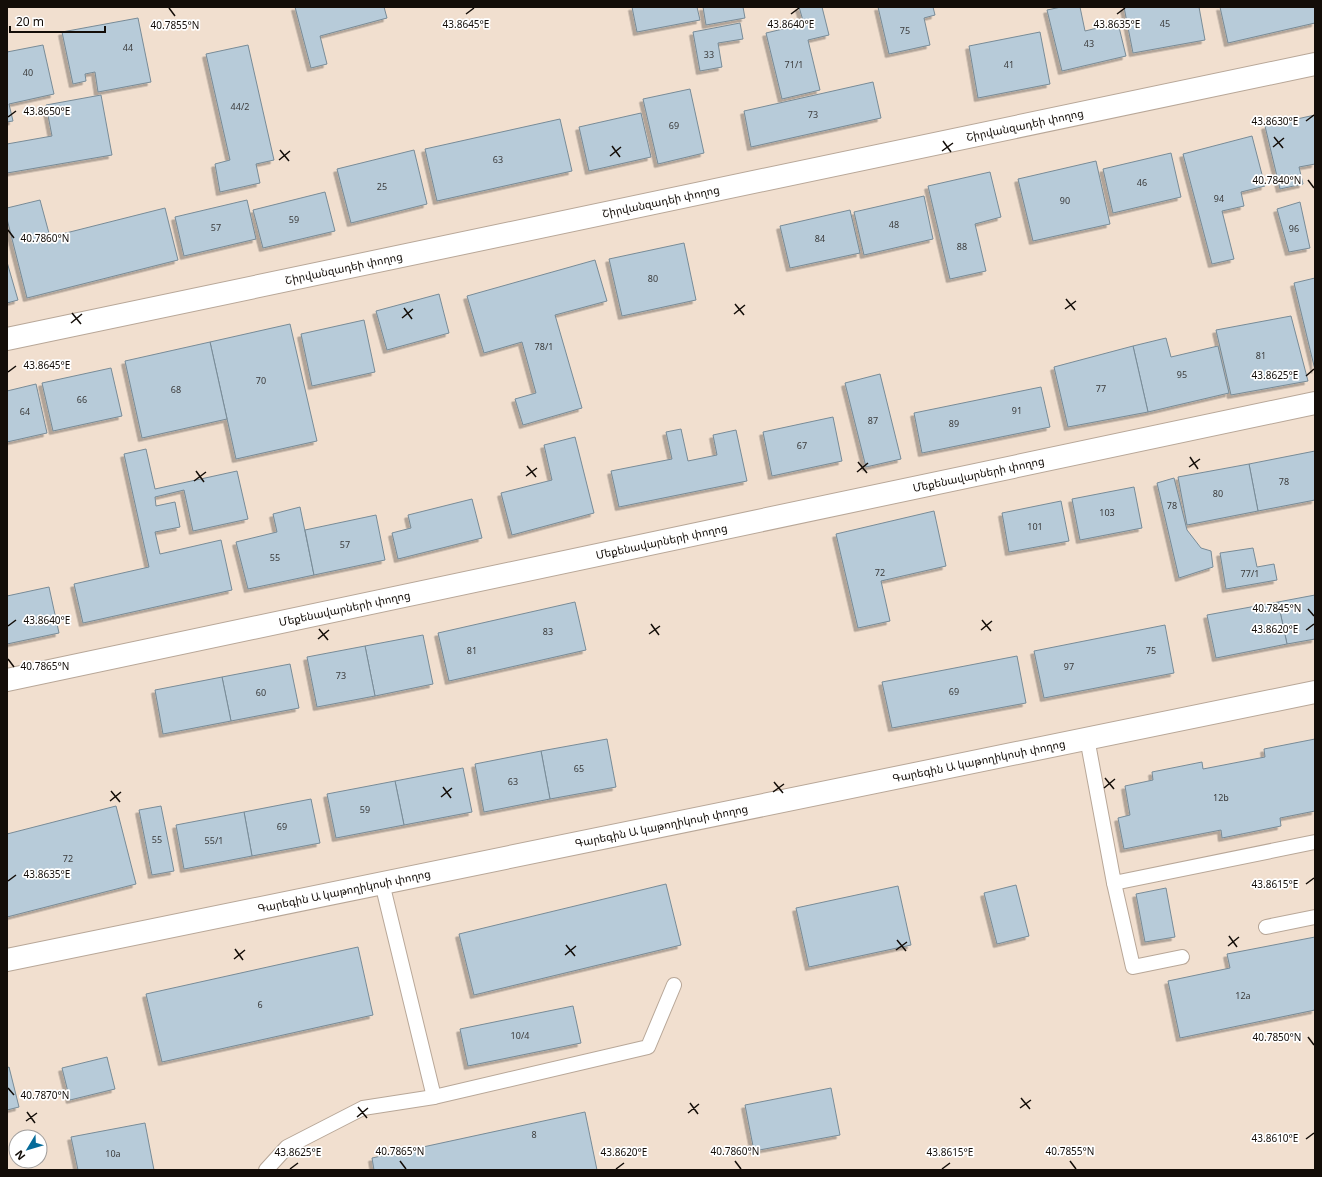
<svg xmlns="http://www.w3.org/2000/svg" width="1322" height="1177" font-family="'Noto Sans','Noto Sans Armenian',sans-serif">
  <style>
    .building { fill: #b7cbd9; stroke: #788b97; filter: url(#shadow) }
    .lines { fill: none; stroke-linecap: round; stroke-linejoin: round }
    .service-casing { stroke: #b8a798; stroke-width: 16 }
    .minor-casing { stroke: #b8a798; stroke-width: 24 }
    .tertiary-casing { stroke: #b8a798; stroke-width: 24 }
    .service { stroke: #fff; stroke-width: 14 }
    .minor { stroke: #fff; stroke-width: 22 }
    .tertiary { stroke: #fff; stroke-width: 22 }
    .ticks { fill: none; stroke: #130d08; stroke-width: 1.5 }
    .labels { text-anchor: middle; stroke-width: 3.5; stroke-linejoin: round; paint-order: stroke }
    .number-label { font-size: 9px; fill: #3c3c3c }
    .street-label { font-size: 11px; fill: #130d08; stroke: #fff }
    .ticks-label { font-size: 10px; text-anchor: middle; fill: #130d08; stroke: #fff; stroke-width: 3.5; stroke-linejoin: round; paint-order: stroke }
  </style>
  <defs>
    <filter id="shadow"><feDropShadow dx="-3.5" dy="3.5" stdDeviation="0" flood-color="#0004"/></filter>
  </defs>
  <rect width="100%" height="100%" fill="#f1dfcf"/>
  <g class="building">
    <polygon points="295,7 384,7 387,18 320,36 327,64 311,68"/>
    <polygon points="632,7 697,7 700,20 637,32"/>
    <polygon points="703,7 743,7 745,18 706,25"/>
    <polygon points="799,7 822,7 829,35 808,40 820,90 782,99 766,33 804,24"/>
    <polygon points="878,7 933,7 935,15 924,18 930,45 889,54"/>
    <polygon points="1061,7 1080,7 1085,31 1118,23 1126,56 1062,71 1047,10"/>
    <polygon points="1124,7 1199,7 1205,40 1133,53"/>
    <polygon points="1220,7 1315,7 1315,23 1228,43"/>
    <polygon points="138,18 151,82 98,92 95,72 85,74 86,81 73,84 62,32"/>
    <polygon points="740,23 743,39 718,43 722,67 700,71 693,32"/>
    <polygon points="1040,32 1050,84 978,98 969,46"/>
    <polygon points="43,45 54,94 9,104 13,121 7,122 7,52"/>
    <polygon points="248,45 274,160 256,164 260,183 220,192 215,164 230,160 206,54"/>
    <polygon points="873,82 881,118 751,147 744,111"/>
    <polygon points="690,89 704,153 658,164 643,99"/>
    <polygon points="101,95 112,155 7,173 7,144 52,136 46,105"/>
    <polygon points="641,113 651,157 589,171 579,127"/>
    <polygon points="1315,115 1315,164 1299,167 1303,184 1280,189 1265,126"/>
    <polygon points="560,119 572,171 437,201 425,149"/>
    <polygon points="1252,136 1265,186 1241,192 1244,206 1222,211 1234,259 1212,264 1183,154"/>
    <polygon points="414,150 427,204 351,223 337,169"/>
    <polygon points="1171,153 1181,197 1113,213 1103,169"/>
    <polygon points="1096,161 1110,224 1033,241 1018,179"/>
    <polygon points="990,172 1001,217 975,224 986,271 950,279 928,186"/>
    <polygon points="325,192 335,231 263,248 253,210"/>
    <polygon points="924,196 933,239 864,255 854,212"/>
    <polygon points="40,200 50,237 165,208 178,260 27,298 7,219 7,208"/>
    <polygon points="247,200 256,239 184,256 175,217"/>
    <polygon points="1300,202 1310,248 1289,252 1277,209"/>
    <polygon points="850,210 860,253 790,268 780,226"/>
    <polygon points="684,243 696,300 622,316 609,259"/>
    <polygon points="595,260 607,301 555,315 582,408 523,425 515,399 536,393 522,342 484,353 467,296"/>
    <polygon points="7,262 18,300 7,303"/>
    <polygon points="1315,278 1315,370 1294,283"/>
    <polygon points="439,294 449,333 387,350 376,311"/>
    <polygon points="1291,316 1308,381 1231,395 1216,330"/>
    <polygon points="364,320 375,372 312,386 301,334"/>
    <polygon points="290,324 317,441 236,459 210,342"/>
    <polygon points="1166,338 1171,357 1218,346 1229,393 1148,412 1133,346"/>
    <polygon points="210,342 227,419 142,438 125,361"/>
    <polygon points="1133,346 1148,412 1068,427 1054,367"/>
    <polygon points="111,368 122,416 53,431 42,383"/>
    <polygon points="880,374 901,459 866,467 845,383"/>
    <polygon points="36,384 47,433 7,442 7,391"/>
    <polygon points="1041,387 1050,427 922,453 914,413"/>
    <polygon points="833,417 842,461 772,476 763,432"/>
    <polygon points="681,429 688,461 717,455 713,435 736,430 747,481 619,507 611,471 672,459 666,432"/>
    <polygon points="575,437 594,513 512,535 501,493 552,480 544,445"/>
    <polygon points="146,449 155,489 237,471 248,519 193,531 184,490 155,497 156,506 175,502 180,527 155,532 160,554 221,540 232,590 83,623 74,584 149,567 124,454"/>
    <polygon points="1315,451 1315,500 1258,511 1249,464"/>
    <polygon points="1249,464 1258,511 1187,525 1178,477"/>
    <polygon points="1174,478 1187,530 1201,548 1211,551 1213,567 1179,578 1157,483"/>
    <polygon points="1134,487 1142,528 1080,540 1072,499"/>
    <polygon points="472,499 482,538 398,559 392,533 411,528 408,515"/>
    <polygon points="1061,501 1069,541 1009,552 1002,513"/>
    <polygon points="300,507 314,575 248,589 236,542 277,532 273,514"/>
    <polygon points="934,511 946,566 881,581 890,621 858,628 836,534"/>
    <polygon points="376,515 385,560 314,575 305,530"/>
    <polygon points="1253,548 1257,567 1274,564 1277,580 1226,589 1220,553"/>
    <polygon points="49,587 59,633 7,644 7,596"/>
    <polygon points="1315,595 1315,639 1287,644 1278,602"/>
    <polygon points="575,602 586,650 449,681 438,633"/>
    <polygon points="1278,602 1287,644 1216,658 1207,615"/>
    <polygon points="1165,625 1174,673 1044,698 1034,651"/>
    <polygon points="423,635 433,684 375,696 365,646"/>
    <polygon points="365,646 375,696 317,707 307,657"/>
    <polygon points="1017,656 1026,703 892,728 882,682"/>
    <polygon points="290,664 299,708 231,721 222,677"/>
    <polygon points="222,677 231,721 163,734 155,690"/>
    <polygon points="607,739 616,787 550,799 541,751"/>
    <polygon points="1315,739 1315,811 1280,818 1281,826 1222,838 1221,830 1124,849 1118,818 1130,815 1125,786 1153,780 1152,772 1202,762 1203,769 1265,757 1264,749"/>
    <polygon points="541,751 550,799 484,812 475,764"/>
    <polygon points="463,768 472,812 404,825 395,781"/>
    <polygon points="395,781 404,825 336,838 327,794"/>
    <polygon points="311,799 320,843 252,856 244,812"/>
    <polygon points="116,806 136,884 7,917 7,834"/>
    <polygon points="161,806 174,871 152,875 139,810"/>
    <polygon points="244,812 252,856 184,869 176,825"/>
    <polygon points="666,884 681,945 474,995 459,934"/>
    <polygon points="1016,885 1029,936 997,944 984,893"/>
    <polygon points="898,886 911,945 809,967 796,908"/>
    <polygon points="1166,888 1175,937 1145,942 1136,894"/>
    <polygon points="1315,937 1315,1010 1180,1038 1168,981 1230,968 1227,954"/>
    <polygon points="358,947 373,1015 162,1062 146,994"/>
    <polygon points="573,1006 581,1043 468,1066 460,1029"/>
    <polygon points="107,1057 115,1089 70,1100 62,1068"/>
    <polygon points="9,1067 19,1107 7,1110 7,1068"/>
    <polygon points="831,1088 840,1135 754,1151 745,1105"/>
    <polygon points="585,1112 597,1170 374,1170 372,1158"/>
    <polygon points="145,1123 154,1170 78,1170 71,1137"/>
  </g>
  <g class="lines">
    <g class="service-casing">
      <g id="service">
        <polyline points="1087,738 1114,883 1315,842"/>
        <polyline points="382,883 434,1097 648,1047 674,985"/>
        <polyline points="1114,883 1133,967 1182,957"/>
        <polyline points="1266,927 1315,917"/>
        <polyline points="266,1170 287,1147 363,1108 434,1097"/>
      </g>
    </g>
    <g class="minor-casing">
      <g id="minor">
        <path id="s1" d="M7,339L1315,64"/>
        <path id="s2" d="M7,680L1315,403"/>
      </g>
    </g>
    <g class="tertiary-casing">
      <g id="tertiary">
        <path id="s3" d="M7,960L1315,692"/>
      </g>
    </g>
    <use href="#service" class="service"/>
    <use href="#minor" class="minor"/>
    <use href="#tertiary" class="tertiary"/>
  </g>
  <path class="ticks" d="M169,8L175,16M466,14L474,8M791,14L799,8M1117,14L1125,8M8,117L16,111M1306,121L1314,115M1274,137L1283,148M943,141L951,152M612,146L620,157M1273,147L1284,138M280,150L289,161M942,151L953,143M610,156L621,147M279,160L290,151M1308,180L1314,188M8,230L14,238M1066,299L1075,310M735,304L744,315M404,308L412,319M1065,309L1076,301M72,313L81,324M734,314L745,305M402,318L413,309M71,323L82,314M8,372L16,366M1306,376L1314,369M1190,457L1198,469M858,462L867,473M527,466L536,477M1189,467L1200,459M196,471L204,482M857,472L868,463M526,476L537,468M194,481L206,472M1308,609L1314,616M982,620L991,631M651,624L659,635M8,626L16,620M319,629L328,640M981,630L992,621M1306,630L1314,624M649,634L660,626M318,639L329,630M8,659L14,667M1105,778L1114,789M774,782L783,793M443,787L451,798M1104,788L1115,779M111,791L120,802M773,792L784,784M441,797L452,788M110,801L121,792M8,881L16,875M1306,884L1314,878M1229,936L1237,947M897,940L906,951M566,945L575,956M1228,946L1239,937M235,949L243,960M896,950L907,942M565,955L576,946M234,959L245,950M1308,1037L1314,1045M8,1088L14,1095M1021,1098L1030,1109M690,1103L698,1114M358,1107L367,1118M1020,1108L1031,1100M27,1112L35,1123M688,1113L699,1104M357,1117L368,1108M26,1121L37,1113M1306,1139L1314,1133M400,1161L406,1169M735,1161L741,1169M1070,1161L1076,1169M290,1169L298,1163M616,1169L624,1163M942,1169L950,1163"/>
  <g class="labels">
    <g class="number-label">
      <text x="1165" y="27">45</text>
      <text x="905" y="34">75</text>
      <text x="1089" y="47">43</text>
      <text x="128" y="51">44</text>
      <text x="709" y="58">33</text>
      <text x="794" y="68">71/1</text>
      <text x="1009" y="68">41</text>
      <text x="28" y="76">40</text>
      <text x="240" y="110">44/2</text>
      <text x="813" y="118">73</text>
      <text x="674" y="129">69</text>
      <text x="498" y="163">63</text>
      <text x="1142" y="186">46</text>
      <text x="382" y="190">25</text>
      <text x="1219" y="202">94</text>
      <text x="1065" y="204">90</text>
      <text x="294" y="223">59</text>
      <text x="894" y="228">48</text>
      <text x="216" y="231">57</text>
      <text x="1294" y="232">96</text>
      <text x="820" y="242">84</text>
      <text x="962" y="250">88</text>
      <text x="653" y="282">80</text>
      <text x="544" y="350">78/1</text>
      <text x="1261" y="359">81</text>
      <text x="1182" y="378">95</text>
      <text x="261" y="384">70</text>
      <text x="1101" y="392">77</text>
      <text x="176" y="393">68</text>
      <text x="82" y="403">66</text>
      <text x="1017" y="414">91</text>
      <text x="25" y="415">64</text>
      <text x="873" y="424">87</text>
      <text x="954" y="427">89</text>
      <text x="802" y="449">67</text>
      <text x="1284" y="485">78</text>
      <text x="1218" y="497">80</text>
      <text x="1172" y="509">78</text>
      <text x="1107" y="516">103</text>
      <text x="1035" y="530">101</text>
      <text x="345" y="548">57</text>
      <text x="275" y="561">55</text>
      <text x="880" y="576">72</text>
      <text x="1250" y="577">77/1</text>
      <text x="548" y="635">83</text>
      <text x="472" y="654">81</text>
      <text x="1151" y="654">75</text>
      <text x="1069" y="670">97</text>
      <text x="341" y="679">73</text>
      <text x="954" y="695">69</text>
      <text x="261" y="696">60</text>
      <text x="579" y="772">65</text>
      <text x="513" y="785">63</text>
      <text x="1221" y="801">12b</text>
      <text x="365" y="813">59</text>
      <text x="282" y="830">69</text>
      <text x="157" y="843">55</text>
      <text x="214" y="844">55/1</text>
      <text x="68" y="862">72</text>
      <text x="1243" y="999">12a</text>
      <text x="260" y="1008">6</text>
      <text x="520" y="1039">10/4</text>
      <text x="534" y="1138">8</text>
      <text x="113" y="1157">10a</text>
    </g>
    <g class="street-label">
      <text dy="4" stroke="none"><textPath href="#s1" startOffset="1040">Շիրվանզադեի փողոց</textPath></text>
      <text dy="4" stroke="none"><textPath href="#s1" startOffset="668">Շիրվանզադեի փողոց</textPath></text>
      <text dy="4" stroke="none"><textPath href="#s1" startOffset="344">Շիրվանզադեի փողոց</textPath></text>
      <text dy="4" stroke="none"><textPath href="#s2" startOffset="993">Մեքենավարների փողոց</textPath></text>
      <text dy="4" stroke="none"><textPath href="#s2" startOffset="669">Մեքենավարների փողոց</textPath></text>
      <text dy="4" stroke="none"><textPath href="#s2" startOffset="345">Մեքենավարների փողոց</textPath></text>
      <text dy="4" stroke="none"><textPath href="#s3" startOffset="992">Գարեգին Ա կաթողիկոսի փողոց</textPath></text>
      <text dy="4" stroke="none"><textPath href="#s3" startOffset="668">Գարեգին Ա կաթողիկոսի փողոց</textPath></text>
      <text dy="4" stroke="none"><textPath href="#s3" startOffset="344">Գարեգին Ա կաթողիկոսի փողոց</textPath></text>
    </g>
  </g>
  <g class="ticks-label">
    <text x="466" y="28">43.8645°E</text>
    <text x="791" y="28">43.8640°E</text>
    <text x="1117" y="28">43.8635°E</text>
    <text x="175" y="29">40.7855°N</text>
    <text x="47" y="115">43.8650°E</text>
    <text x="1275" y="125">43.8630°E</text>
    <text x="1277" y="184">40.7840°N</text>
    <text x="45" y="242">40.7860°N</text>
    <text x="47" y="369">43.8645°E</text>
    <text x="1275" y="379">43.8625°E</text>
    <text x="1277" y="612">40.7845°N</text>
    <text x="47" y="624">43.8640°E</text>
    <text x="1275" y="633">43.8620°E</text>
    <text x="45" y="670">40.7865°N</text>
    <text x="47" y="878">43.8635°E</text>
    <text x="1275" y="888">43.8615°E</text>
    <text x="1277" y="1041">40.7850°N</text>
    <text x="45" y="1099">40.7870°N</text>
    <text x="1275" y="1142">43.8610°E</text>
    <text x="400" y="1155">40.7865°N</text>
    <text x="735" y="1155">40.7860°N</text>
    <text x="1070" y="1155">40.7855°N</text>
    <text x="298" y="1156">43.8625°E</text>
    <text x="624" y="1156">43.8620°E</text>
    <text x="950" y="1156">43.8615°E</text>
  </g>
  <rect width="1322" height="1177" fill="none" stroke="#130d08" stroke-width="16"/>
  <g transform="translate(28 1149) rotate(232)"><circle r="19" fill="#ffffff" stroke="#a19e9c"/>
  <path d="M0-3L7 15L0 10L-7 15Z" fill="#066b99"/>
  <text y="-6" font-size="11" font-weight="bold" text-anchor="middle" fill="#130d08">N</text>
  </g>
  <path d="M10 26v6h95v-6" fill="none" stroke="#130d08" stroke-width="2"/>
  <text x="16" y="26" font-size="12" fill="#130d08" stroke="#ffffff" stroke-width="3" paint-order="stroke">20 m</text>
</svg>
